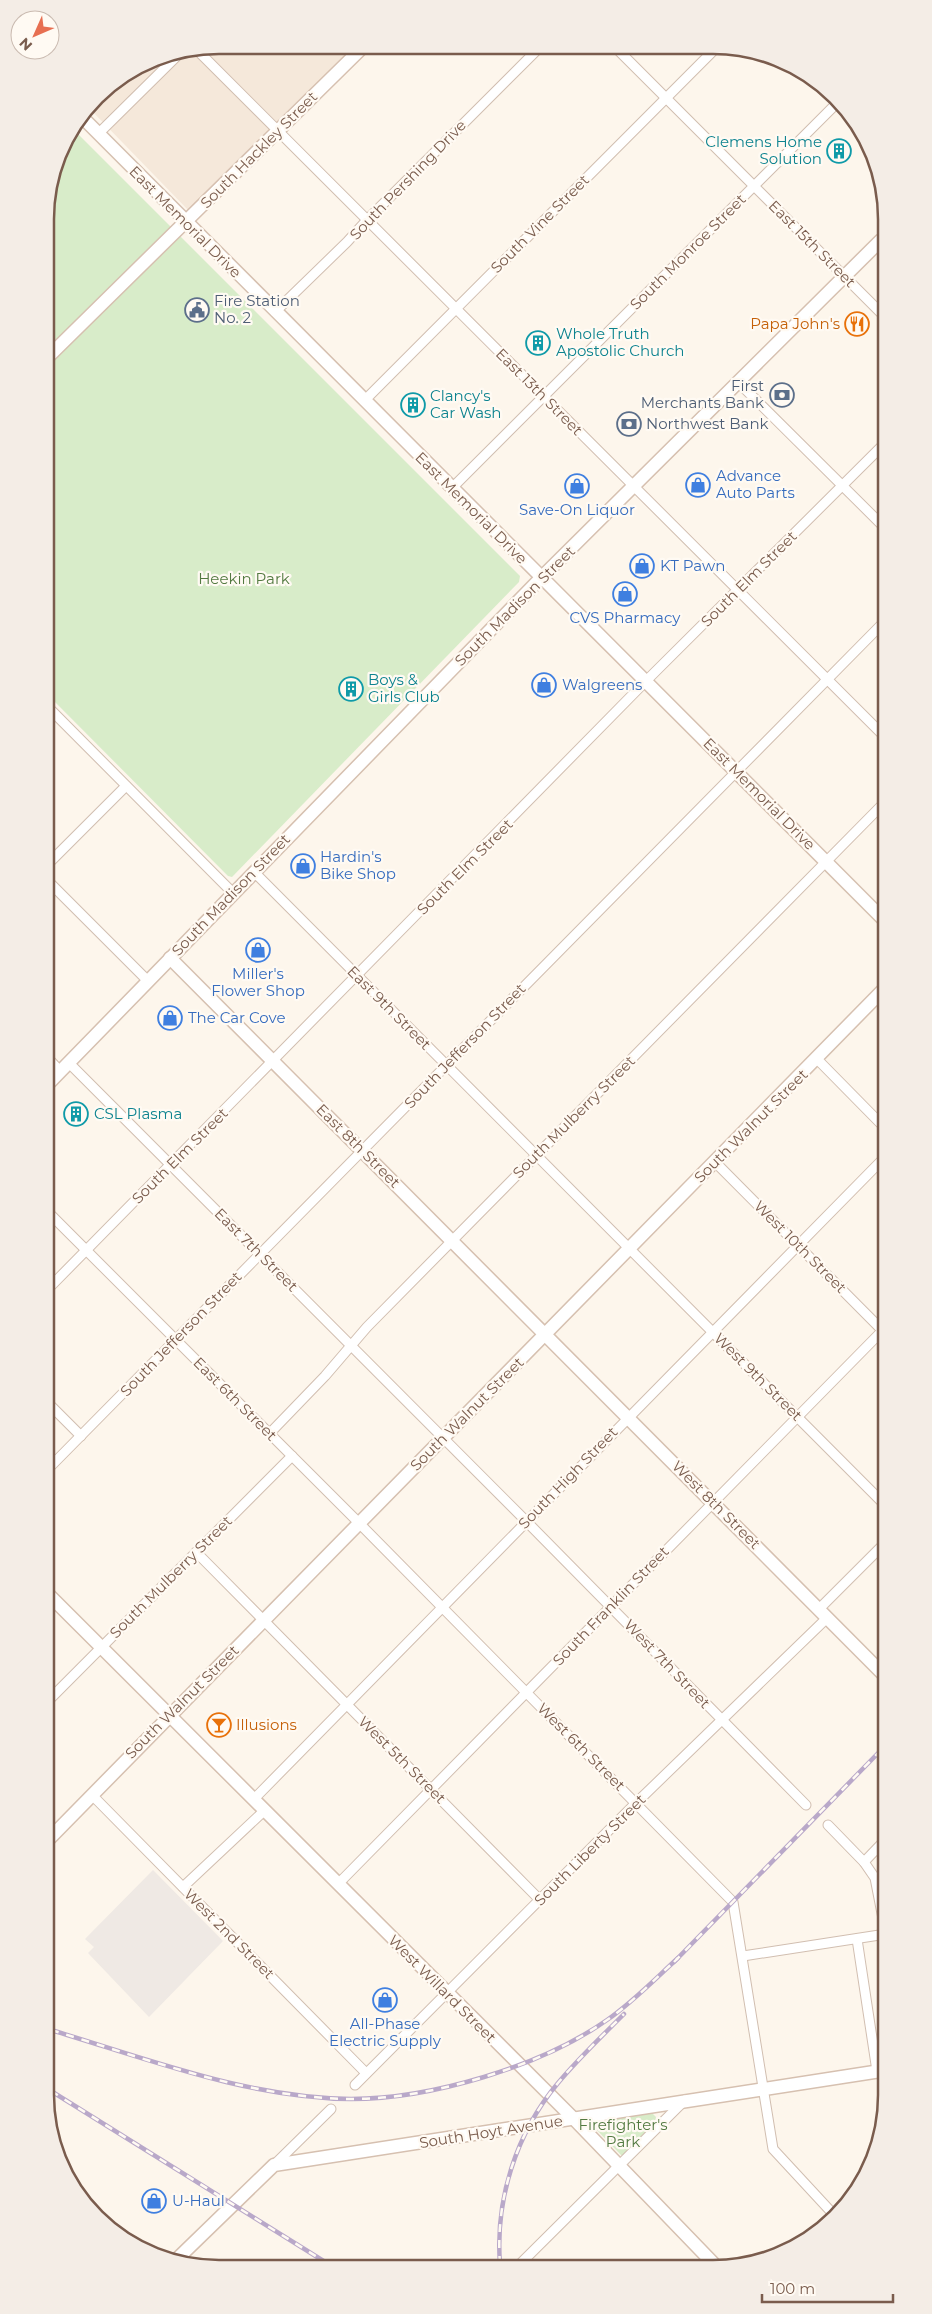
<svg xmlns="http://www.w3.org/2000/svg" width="932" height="2314" font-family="Montserrat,sans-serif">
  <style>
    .residential { fill: #f5e8da }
    .industrial { fill: #efe9e4 }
    .green { fill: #d8ecc9 }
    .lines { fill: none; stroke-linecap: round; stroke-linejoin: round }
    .street-casing { stroke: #d1beb0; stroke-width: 11 }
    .secondary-casing { stroke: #d6c0b0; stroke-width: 15 }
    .street { stroke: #fff; stroke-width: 9 }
    .secondary { stroke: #fff; stroke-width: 12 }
    .rail-casing { stroke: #b9a8c9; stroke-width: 4.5 }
    .rail { stroke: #fffaf3; stroke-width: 2.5; stroke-dasharray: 8; stroke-linecap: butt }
    .labels { text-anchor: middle; stroke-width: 4.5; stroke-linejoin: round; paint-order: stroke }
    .culture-label { font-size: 15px; fill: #0d838f; stroke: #fffaf3; text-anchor: start }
    .street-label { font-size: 15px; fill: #7a5c4d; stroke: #fffaf3 }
    .service-label { font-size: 15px; fill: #4e5e75; stroke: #fffaf3; text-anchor: start }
    .food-label { font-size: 15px; fill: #c56008; stroke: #fffaf3; text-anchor: end }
    .shop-label { font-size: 15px; fill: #366cbe; stroke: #fffaf3; text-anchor: start }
    .park-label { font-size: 15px; fill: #537a41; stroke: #fffaf3 }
    .rim { fill: none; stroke: #7a5c4d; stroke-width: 2.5 }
  </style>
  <rect width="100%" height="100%" fill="#fdf6ec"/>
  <polygon class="residential" points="219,45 355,46 189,211 89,108 104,88 152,58"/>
  <polygon class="industrial" points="153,1870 223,1941 149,2017 88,1953 94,1947 85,1939"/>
  <g class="green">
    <polygon points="73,129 520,576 519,582 232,877 228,876 47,694 45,207 63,142"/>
    <polygon points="651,2112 656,2117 654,2126 625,2155 621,2155 595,2128 595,2122 599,2119"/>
  </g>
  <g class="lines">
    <g class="street-casing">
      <g id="street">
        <polyline points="615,47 882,314"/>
        <polyline points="196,49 883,735"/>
        <polyline points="98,134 180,53"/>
        <polyline points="275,312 347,242 367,220 540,47"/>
        <polyline points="738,382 882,525"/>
        <polyline points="364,401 716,48"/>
        <polyline points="452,488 839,101"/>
        <polyline points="47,706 233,893"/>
        <polyline points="47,865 126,786"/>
        <polyline points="254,872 885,1505"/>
        <polyline points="47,880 148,981"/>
        <polyline points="48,1058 60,1071"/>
        <polyline points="817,1059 884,1127"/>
        <polyline points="69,1063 531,1526 806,1805"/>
        <polyline points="715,1162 884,1332"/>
        <polyline points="48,1212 359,1523 733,1902 773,2149 835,2216"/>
        <polyline points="48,1289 646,681 882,446"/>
        <polyline points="49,1404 81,1436"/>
        <polyline points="270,1433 325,1376 367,1327 883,804"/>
        <polyline points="49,1468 882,624"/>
        <polyline points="196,1552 540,1900"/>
        <polyline points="819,1609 885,1543"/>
        <polyline points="50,1699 292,1456"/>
        <polyline points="92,1795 366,2073"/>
        <polyline points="254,1799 884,1158"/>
        <polyline points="828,1825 864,1862 875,1878 886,1934"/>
        <polyline points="864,1862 886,1839"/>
        <polyline points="338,1884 884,1329"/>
        <polyline points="183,1887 265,1810"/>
        <polyline points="857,1939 877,2071"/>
        <polyline points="743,1956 886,1934"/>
        <polyline points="355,2085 636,1803 827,1618"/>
        <polyline points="274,2165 331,2109"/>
        <polyline points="520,2264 685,2100"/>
      </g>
    </g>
    <g class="secondary-casing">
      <g id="secondary">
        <polyline points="82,117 883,919"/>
        <polyline points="46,359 364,46"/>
        <polyline points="170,958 885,1676"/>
        <polyline points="48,1084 541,578 881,240"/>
        <polyline points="49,1595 574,2119 713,2263"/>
        <polyline points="50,1838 883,990"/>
        <polyline points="174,2262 274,2165 887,2070"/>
      </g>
    </g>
    <use href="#street" class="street"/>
    <use href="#secondary" class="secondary"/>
    <g class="rail-casing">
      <g id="rail">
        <polyline points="674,1962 886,1745"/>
        <path d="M51,2030C148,2059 248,2098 351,2099C396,2099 441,2090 484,2077C527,2064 570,2046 607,2020C633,2002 655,1979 678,1958"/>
        <polyline points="51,2091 330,2265"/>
        <polyline points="87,2203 117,2233"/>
        <path d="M500,2264C495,2200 516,2133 558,2083C578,2059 601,2037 624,2014"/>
      </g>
    </g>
    <use href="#rail" class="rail"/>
  </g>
  <defs>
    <g id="building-ring" transform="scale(1.25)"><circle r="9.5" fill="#fffaf3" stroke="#0f9aa8" stroke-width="1.5"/><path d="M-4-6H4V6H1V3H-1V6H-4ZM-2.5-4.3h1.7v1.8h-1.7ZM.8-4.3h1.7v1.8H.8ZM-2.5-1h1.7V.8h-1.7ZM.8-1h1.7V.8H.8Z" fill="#0f9aa8"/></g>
    <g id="civic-ring" transform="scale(1.25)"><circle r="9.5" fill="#fffaf3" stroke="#5c6f8a" stroke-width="1.5"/><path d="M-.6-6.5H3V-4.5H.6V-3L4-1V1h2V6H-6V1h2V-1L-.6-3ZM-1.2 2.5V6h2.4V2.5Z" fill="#5c6f8a"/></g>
    <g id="restaurant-ring" transform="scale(1.25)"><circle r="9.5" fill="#fffaf3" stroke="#e8710a" stroke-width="1.5"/><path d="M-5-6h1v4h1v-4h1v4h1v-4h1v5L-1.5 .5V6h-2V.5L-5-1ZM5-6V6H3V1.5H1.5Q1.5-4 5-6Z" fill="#e8710a"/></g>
    <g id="bank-ring" transform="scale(1.25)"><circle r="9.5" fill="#fffaf3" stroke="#5c6f8a" stroke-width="1.5"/><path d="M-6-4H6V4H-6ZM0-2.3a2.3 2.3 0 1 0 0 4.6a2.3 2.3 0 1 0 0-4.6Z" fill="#5c6f8a"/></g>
    <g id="shop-ring" transform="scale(1.25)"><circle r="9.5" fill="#fffaf3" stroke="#3f7fe0" stroke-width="1.5"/><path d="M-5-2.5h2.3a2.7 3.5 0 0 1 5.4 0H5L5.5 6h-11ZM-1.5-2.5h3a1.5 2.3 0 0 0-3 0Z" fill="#3f7fe0"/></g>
    <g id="bar-ring" transform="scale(1.25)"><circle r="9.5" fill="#fffaf3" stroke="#e8710a" stroke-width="1.5"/><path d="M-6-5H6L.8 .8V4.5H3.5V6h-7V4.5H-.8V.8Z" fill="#e8710a"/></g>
  </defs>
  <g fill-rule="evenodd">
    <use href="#building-ring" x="839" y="151"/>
    <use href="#civic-ring" x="197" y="310"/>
    <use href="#restaurant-ring" x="857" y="324"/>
    <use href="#building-ring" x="538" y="343"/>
    <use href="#bank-ring" x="782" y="395"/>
    <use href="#building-ring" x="413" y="405"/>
    <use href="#bank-ring" x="629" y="424"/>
    <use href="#shop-ring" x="698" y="485"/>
    <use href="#shop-ring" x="577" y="486"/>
    <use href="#shop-ring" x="642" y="566"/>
    <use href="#shop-ring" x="625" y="594"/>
    <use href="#shop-ring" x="544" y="685"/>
    <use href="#building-ring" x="351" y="689"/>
    <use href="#shop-ring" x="303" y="866"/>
    <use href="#shop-ring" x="258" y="950"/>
    <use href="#shop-ring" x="170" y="1018"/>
    <use href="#building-ring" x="76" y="1114"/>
    <use href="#bar-ring" x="219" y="1725"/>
    <use href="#shop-ring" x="385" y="2000"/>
    <use href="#shop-ring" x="154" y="2201"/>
  </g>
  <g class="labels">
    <g class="culture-label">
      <text x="822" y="147" text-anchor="end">Clemens Home<tspan x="822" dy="17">Solution</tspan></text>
      <text x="556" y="339">Whole Truth<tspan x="556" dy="17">Apostolic Church</tspan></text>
      <text x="430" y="401">Clancy's<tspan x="430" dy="17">Car Wash</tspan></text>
      <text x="368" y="685">Boys &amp;<tspan x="368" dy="17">Girls Club</tspan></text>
      <text x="94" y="1119">CSL Plasma</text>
    </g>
    <g class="street-label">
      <text transform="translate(259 150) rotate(-45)" y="5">South Hackley Street</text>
      <text transform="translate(408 180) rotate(-46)" y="5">South Pershing Drive</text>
      <text transform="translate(185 222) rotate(45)" y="5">East Memorial Drive</text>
      <text transform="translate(540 224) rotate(-45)" y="5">South Vine Street</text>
      <text transform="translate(812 244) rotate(45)" y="5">East 15th Street</text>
      <text transform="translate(688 252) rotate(-45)" y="5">South Monroe Street</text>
      <text transform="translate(539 392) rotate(45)" y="5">East 13th Street</text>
      <text transform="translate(471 508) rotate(45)" y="5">East Memorial Drive</text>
      <text transform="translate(749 579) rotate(-45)" y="5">South Elm Street</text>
      <text transform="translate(515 606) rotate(-45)" y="5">South Madison Street</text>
      <text transform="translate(759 794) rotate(45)" y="5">East Memorial Drive</text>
      <text transform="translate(465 867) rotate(-45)" y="5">South Elm Street</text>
      <text transform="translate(231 895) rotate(-46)" y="5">South Madison Street</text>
      <text transform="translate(389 1008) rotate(45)" y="5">East 9th Street</text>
      <text transform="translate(465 1046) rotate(-46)" y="5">South Jefferson Street</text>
      <text transform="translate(574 1117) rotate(-45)" y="5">South Mulberry Street</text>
      <text transform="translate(751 1126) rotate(-45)" y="5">South Walnut Street</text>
      <text transform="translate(358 1146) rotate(45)" y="5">East 8th Street</text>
      <text transform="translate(180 1156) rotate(-45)" y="5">South Elm Street</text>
      <text transform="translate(800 1247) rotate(45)" y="5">West 10th Street</text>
      <text transform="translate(256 1250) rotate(45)" y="5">East 7th Street</text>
      <text transform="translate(181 1334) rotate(-46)" y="5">South Jefferson Street</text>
      <text transform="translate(758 1377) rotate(45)" y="5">West 9th Street</text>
      <text transform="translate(235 1399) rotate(45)" y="5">East 6th Street</text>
      <text transform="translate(467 1414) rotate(-45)" y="5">South Walnut Street</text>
      <text transform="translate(568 1478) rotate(-46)" y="5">South High Street</text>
      <text transform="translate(716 1505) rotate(45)" y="5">West 8th Street</text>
      <text transform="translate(171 1577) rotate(-45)" y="5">South Mulberry Street</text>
      <text transform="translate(611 1606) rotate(-46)" y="5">South Franklin Street</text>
      <text transform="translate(667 1664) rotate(46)" y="5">West 7th Street</text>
      <text transform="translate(182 1702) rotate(-45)" y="5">South Walnut Street</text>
      <text transform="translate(581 1747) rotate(45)" y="5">West 6th Street</text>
      <text transform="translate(402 1760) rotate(45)" y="5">West 5th Street</text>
      <text transform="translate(590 1850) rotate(-45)" y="5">South Liberty Street</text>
      <text transform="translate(229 1934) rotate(45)" y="5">West 2nd Street</text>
      <text transform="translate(442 1989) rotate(45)" y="5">West Willard Street</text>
      <text transform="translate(491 2132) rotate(-9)" y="5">South Hoyt Avenue</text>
    </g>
    <g class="service-label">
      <text x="214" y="306">Fire Station<tspan x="214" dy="17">No. 2</tspan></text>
      <text x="764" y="391" text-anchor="end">First<tspan x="764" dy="17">Merchants Bank</tspan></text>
      <text x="646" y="429">Northwest Bank</text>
    </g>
    <g class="food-label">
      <text x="840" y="329">Papa John's</text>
      <text x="236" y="1730" text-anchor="start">Illusions</text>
    </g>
    <g class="shop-label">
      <text x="716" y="481">Advance<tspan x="716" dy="17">Auto Parts</tspan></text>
      <text x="577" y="515" text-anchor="middle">Save-On Liquor</text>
      <text x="660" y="571">KT Pawn</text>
      <text x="625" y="623" text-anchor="middle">CVS Pharmacy</text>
      <text x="562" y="690">Walgreens</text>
      <text x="320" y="862">Hardin's<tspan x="320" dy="17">Bike Shop</tspan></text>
      <text x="258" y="979" text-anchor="middle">Miller's<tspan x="258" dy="17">Flower Shop</tspan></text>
      <text x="188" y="1023">The Car Cove</text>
      <text x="385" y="2029" text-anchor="middle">All-Phase<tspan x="385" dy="17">Electric Supply</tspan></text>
      <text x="172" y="2206">U-Haul</text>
    </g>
    <g class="park-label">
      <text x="244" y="584">Heekin Park</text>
      <text x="623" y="2130">Firefighter's<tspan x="623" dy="17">Park</tspan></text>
    </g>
  </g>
  <path d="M0 0H932V2314H0ZM219 54H713A165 165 0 0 1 878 219V2095A165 165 0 0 1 713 2260H219A165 165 0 0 1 54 2095V219A165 165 0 0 1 219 54Z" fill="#f4ede6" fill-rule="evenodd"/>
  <path class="rim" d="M219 54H713A165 165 0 0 1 878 219V2095A165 165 0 0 1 713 2260H219A165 165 0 0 1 54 2095V219A165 165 0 0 1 219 54Z"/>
  <g transform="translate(35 35) rotate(225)"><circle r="24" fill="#fffaf3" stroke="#cabbb1"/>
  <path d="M0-4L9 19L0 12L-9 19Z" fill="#e76f51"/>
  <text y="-8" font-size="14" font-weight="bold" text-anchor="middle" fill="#7a5c4d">N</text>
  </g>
  <path d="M762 2294v8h131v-8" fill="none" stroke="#7a5c4d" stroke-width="2.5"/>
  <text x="770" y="2294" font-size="15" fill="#7a5c4d" stroke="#fffaf3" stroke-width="4" paint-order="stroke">100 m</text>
</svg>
